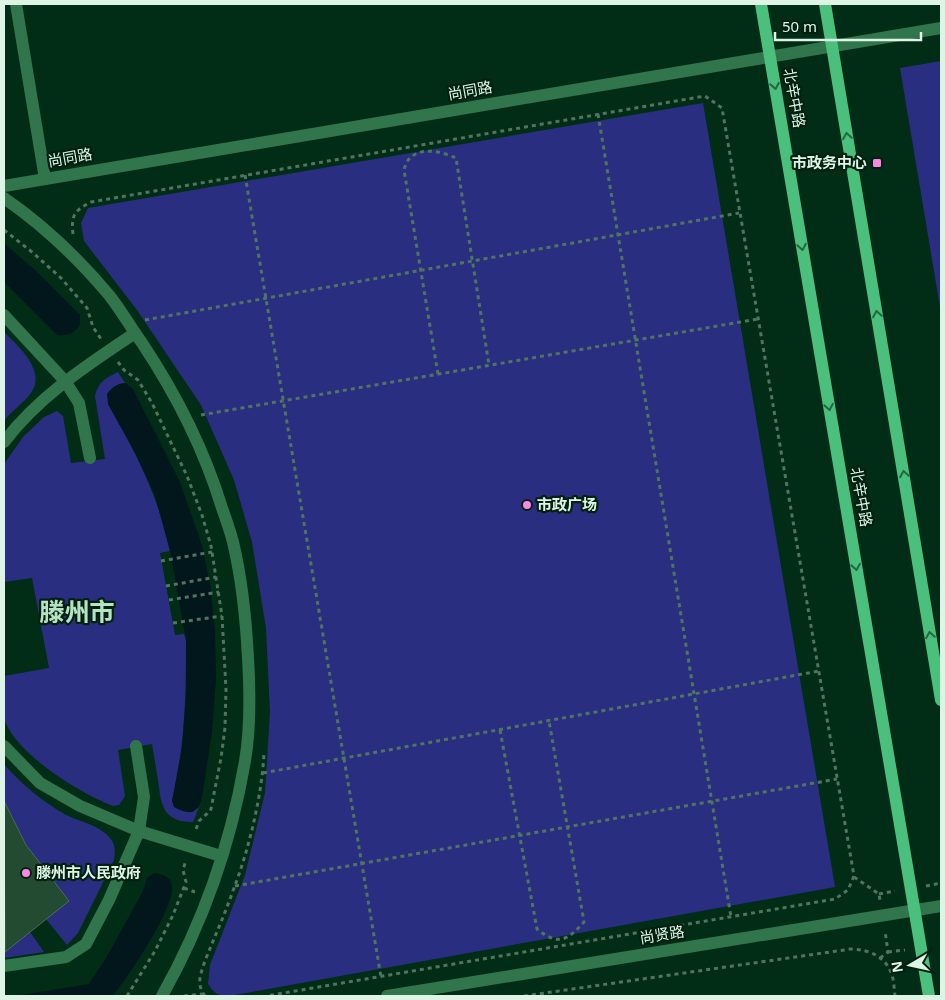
<svg xmlns="http://www.w3.org/2000/svg" width="945" height="1000" font-family="'Noto Sans','Noto Sans SC',sans-serif">
  <style>
    .green { fill: #2a2e81 }
    .water { fill: #02171c }
    .building { fill: #234b32; stroke: #477055 }
    .lines { fill: none; stroke-linecap: round; stroke-linejoin: round }
    .path { stroke: #507460; stroke-width: 3; stroke-dasharray: 4 4; stroke-linecap: butt }
    .minor { stroke: #30754c; stroke-width: 12 }
    .major { stroke: #4bbf7c; stroke-width: 12 }
    .oneway { stroke: #236841 }
    .poi-dot { fill: #fb87e5; stroke: #022110; stroke-width: 2 }
    .labels { text-anchor: middle; stroke-width: 4.5; stroke-linejoin: round; paint-order: stroke }
    .street-label { font-size: 15px; fill: #def5e5; stroke: #022110 }
    .poi-label { font-size: 15px; font-weight: bold; fill: #def5e5; stroke: #022110; text-anchor: start }
    .town-label { font-size: 25px; font-weight: bold; fill: #b6e3c3; stroke: #022110 }
  </style>
  <rect width="100%" height="100%" fill="#012d16"/>
  <g class="green">
    <polygon points="941,61 941,313 900,68"/>
    <path d="M703,103L835,887L229,996C218,996 214,993 208,984L210,965L245,875L265,793L270,712L266,628L252,542L234,480L201,405L137,310L84,241L81,223L88,208Z"/>
    <path d="M4,332C18,346 47,371 31,393C24,403 12,410 4,421Z"/>
    <path d="M118,372L125,383L118,384L108,404C135,450 159,498 170,551L160,553L175,635L184,634L186,640C186,694 185,748 172,801L192,812L199,807L193,822C162,822 161,804 158,780C156,768 154,756 152,744L118,750L125,796L119,805L113,806C78,792 22,758 5,722C1,715 4,686 4,676L49,668L32,578L4,582V464L23,437L44,417L57,411L63,416L71,463L105,459L95,396C98,382 106,378 118,372Z"/>
    <path d="M4,764C21,784 43,802 66,815C81,822 99,825 110,838C116,845 115,852 114,860L78,933L67,945L46,919L68,900L26,845L4,801Z"/>
    <polygon points="30,932 44,952 4,958 4,951 5,952"/>
  </g>
  <g class="water">
    <path d="M4,243L35,270L80,315V325C74,334 68,336 57,335L4,282Z"/>
    <path d="M125,383L133,389L180,482L202,545L210,584L215,629L216,679L212,732L202,798C197,815 189,815 174,807L172,801L182,747L186,696V640L170,551L155,496L136,455L108,404L107,394C112,387 117,384 125,383Z"/>
    <path d="M154,873C164,874 173,878 172,889C171,914 129,975 113,996H15L89,984L106,958L143,891L147,878Z"/>
  </g>
  <polygon class="building" points="4,801 26,845 69,901 5,952"/>
  <g class="lines">
    <g class="path">
      <polyline points="598,114 731,917"/>
      <polyline points="245,175 381,977"/>
      <polyline points="4,230 32,252 61,278 87,308 93,327 101,339"/>
      <path d="M73,234C71,215 74,211 91,202L705,96L722,108L854,876L848,890L835,899L266,996"/>
      <polyline points="145,320 739,213"/>
      <polyline points="118,362 124,370 138,380 152,403 187,476 202,515 211,546 222,616 226,689 225,728 221,758 211,809 210,811 199,821 195,832"/>
      <path d="M438,374L404,170C405,166 407,161 409,159C421,146 443,152 456,158L489,365"/>
      <polyline points="201,415 758,319"/>
      <polyline points="161,561 212,552"/>
      <polyline points="166,586 216,577"/>
      <polyline points="169,600 219,592"/>
      <polyline points="173,623 222,616"/>
      <path d="M500,730L537,929C558,946 567,941 584,922L549,721"/>
      <polyline points="263,773 819,671"/>
      <polyline points="854,877 879,894 880,900"/>
      <polyline points="235,886 837,779"/>
      <polyline points="926,886 941,883"/>
      <polyline points="184,888 195,892"/>
      <polyline points="879,894 895,891"/>
      <polyline points="888,952 905,950"/>
      <polyline points="880,958 888,952 885,931"/>
      <polyline points="127,996 155,951 173,915 186,882 183,870 186,860"/>
      <polyline points="184,996 203,994"/>
      <path d="M205,996C201,991 199,985 200,978C202,967 207,956 211,946C219,927 227,908 234,888C249,849 262,795 264,753"/>
      <path d="M524,996L851,949C869,950 883,955 891,972C894,979 894,989 895,996"/>
    </g>
    <g class="minor">
      <polyline points="16,4 45,179"/>
      <polyline points="4,186 941,28"/>
      <path d="M4,198C43,225 78,258 109,295C121,310 131,328 142,343C176,394 204,449 222,508C226,519 230,531 233,542C242,580 246,619 248,658C250,692 251,727 245,761C231,843 203,923 162,996"/>
      <polyline points="4,315 65,381 79,403 90,458"/>
      <path d="M4,442C39,396 87,365 135,333"/>
      <polyline points="4,746 40,783 80,806 139,831 221,856"/>
      <polyline points="4,966 66,957 86,944 109,900 139,831 144,797 136,746"/>
      <polyline points="387,996 941,906"/>
    </g>
    <g class="major">
      <polyline points="761,4 929,996"/>
      <polyline points="825,4 941,700"/>
    </g>
  </g>
  <defs><path id="oneway-chevron" d="M-2-3.5L2.5 0L-2 3.5" fill="none" stroke-width="1.6" stroke-linecap="round" stroke-linejoin="round" transform="scale(1.25)"/></defs>
  <g class="oneway">
    <use href="#oneway-chevron" transform="translate(775 86) rotate(80)"/>
    <use href="#oneway-chevron" transform="translate(847 136) rotate(-99)"/>
    <use href="#oneway-chevron" transform="translate(802 247) rotate(80)"/>
    <use href="#oneway-chevron" transform="translate(877 314) rotate(-99)"/>
    <use href="#oneway-chevron" transform="translate(829 407) rotate(80)"/>
    <use href="#oneway-chevron" transform="translate(904 474) rotate(-99)"/>
    <use href="#oneway-chevron" transform="translate(856 567) rotate(80)"/>
    <use href="#oneway-chevron" transform="translate(930 635) rotate(-99)"/>
  </g>
  <g class="poi-dot">
    <rect x="872" y="158" width="10" height="10" rx="2.5"/>
    <circle cx="527" cy="505" r="5"/>
    <circle cx="26" cy="873" r="5"/>
  </g>
  <g class="labels">
    <g class="street-label">
      <text transform="translate(470 91) rotate(-10)" y="5">尚同路</text>
      <text transform="translate(794 98) rotate(80)" y="5">北辛中路</text>
      <text transform="translate(70 158) rotate(-10)" y="5">尚同路</text>
      <text transform="translate(861 497) rotate(80)" y="5">北辛中路</text>
      <text transform="translate(662 935) rotate(-9)" y="5">尚贤路</text>
    </g>
    <g class="poi-label">
      <text x="867" y="168" text-anchor="end">市政务中心</text>
      <text x="537" y="510">市政广场</text>
      <text x="36" y="878">滕州市人民政府</text>
    </g>
    <g class="town-label">
      <text x="77" y="621">滕州市</text>
    </g>
  </g>
  <rect width="945" height="1000" fill="none" stroke="#def5e5" stroke-width="10"/>
  <g transform="translate(910 965) rotate(261)" stroke="#022110" stroke-width="4" paint-order="stroke">
  <path d="M0-4L9 19L0 12L-9 19Z" fill="#def5e5"/>
  <text y="-8" font-size="14" font-weight="bold" text-anchor="middle" fill="#def5e5">N</text>
  </g>
  <path d="M775 32v8h146v-8" fill="none" stroke="#def5e5" stroke-width="2.5"/>
  <text x="782" y="32" font-size="15" fill="#def5e5" stroke="#022110" stroke-width="4" paint-order="stroke">50 m</text>
</svg>
